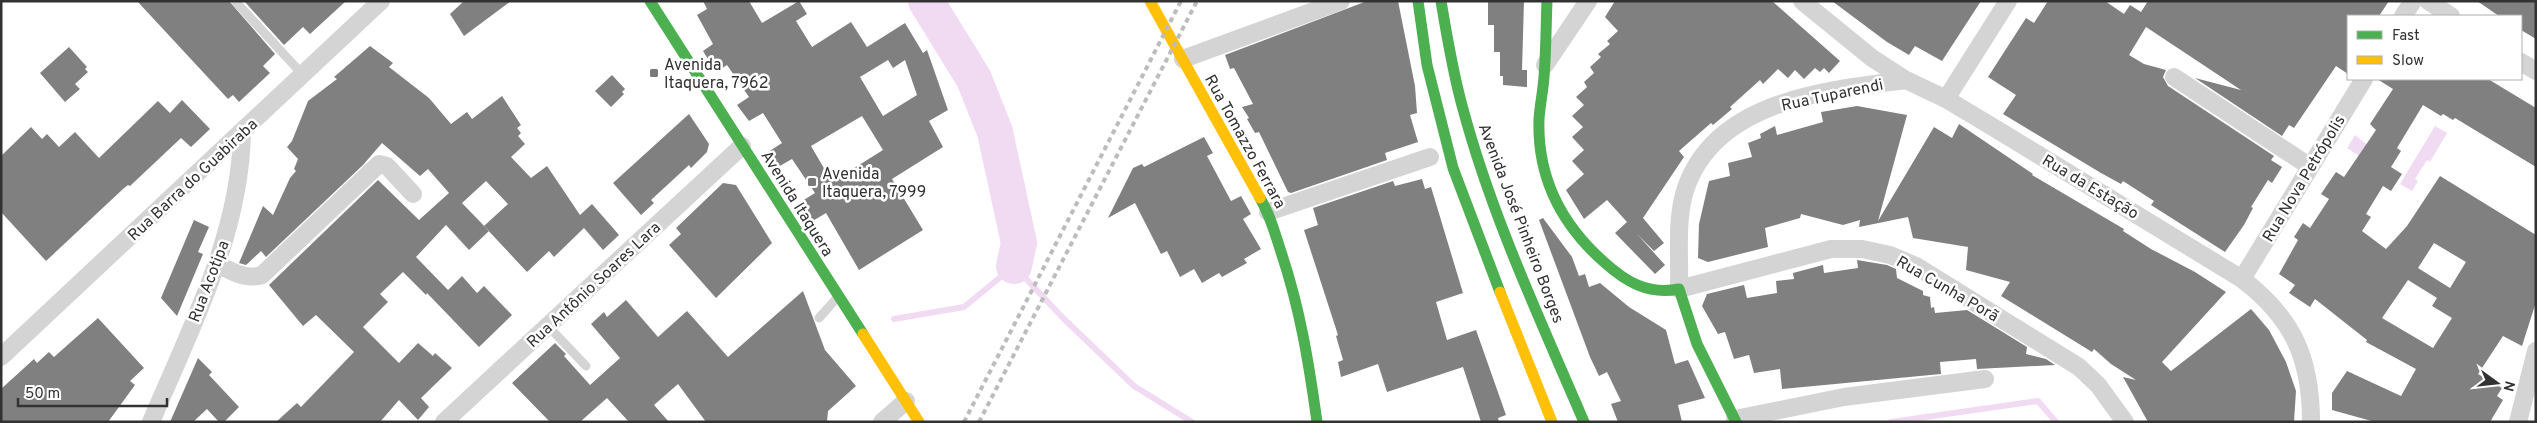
<svg xmlns="http://www.w3.org/2000/svg" width="2537" height="423" font-family="Overpass,sans-serif">
  <style>
    .water { fill: #f0dbf3 }
    .lines { fill: none; stroke-linecap: round; stroke-linejoin: round }
    .stream { stroke: #f0dbf3; stroke-width: 6 }
    .river { stroke: #f0dbf3; stroke-width: 36 }
    .building { fill: #808080; fill-rule: evenodd }
    .lane { stroke: #d4d4d4; stroke-width: 9 }
    .street { stroke: #d4d4d4; stroke-width: 18 }
    .fast { stroke: #4caf50; stroke-width: 11 }
    .slow { stroke: #ffc107; stroke-width: 11 }
    .rail { stroke: #bcbcbc; stroke-width: 4; stroke-dasharray: 5 4; stroke-linecap: butt }
    .poi-dot { fill: #7a7a7a; stroke: #fff; stroke-width: 2 }
    .labels { text-anchor: middle; stroke-width: 5; stroke-linejoin: round; paint-order: stroke }
    .poi-label { font-size: 16px; fill: #323232; stroke: #fff; text-anchor: start }
    .street-label { font-size: 16px; fill: #323232; stroke: #fff }
  </style>
  <rect width="100%" height="100%" fill="#fff"/>
  <g class="water">
    <polygon points="2435,126 2447,133 2430,162 2427,160 2415,179 2418,181 2412,191 2400,184"/>
    <polygon points="2355,135 2374,150 2367,161 2347,148"/>
  </g>
  <g class="lines">
    <g class="stream">
      <polyline points="894,319 964,307 1014,266 1063,318 1134,386 1192,422"/>
      <polyline points="1891,422 2038,401 2056,422"/>
    </g>
    <polyline class="river" points="926,1 974,79 995,132 1019,243 1014,266"/>
  </g>
  <g class="building">
    <polygon points="137,1 229,1 275,54 263,66 270,73 239,102 233,95 228,99"/>
    <polygon points="244,1 346,1 310,34 303,27 284,45"/>
    <polygon points="464,1 511,1 464,36 450,14"/>
    <path d="M703,1H749L762,23L799,1L807,14L796,21L812,47L851,22L867,47L905,23L923,53L927,50L948,110L929,121L943,147L892,179L923,230L859,270L826,213L811,222L799,203L815,193L792,159L778,167L768,152L782,143L763,113L749,121L737,105L749,97L727,65L716,72L703,51L713,44L697,15L707,9ZM888,60L893,68L905,60L917,95L883,116L860,77ZM862,116L883,150L832,182L811,146Z"/>
    <polygon points="1367,1 1398,1 1415,86 1417,113 1410,115 1418,142 1385,153 1387,160 1291,193 1288,192 1259,132 1255,133 1247,119 1249,118 1242,107 1253,104 1234,68 1230,69 1225,55"/>
    <polygon points="1488,1 1524,1 1522,70 1527,70 1527,87 1503,85 1503,76 1500,76 1500,52 1494,52 1494,25 1488,25"/>
    <polygon points="1615,1 1772,1 1840,61 1829,73 1824,68 1820,72 1815,68 1804,79 1795,70 1788,78 1778,69 1763,84 1760,80 1730,107 1732,109 1713,125 1711,123 1679,151 1684,157 1643,218 1664,243 1654,251 1637,234 1665,265 1655,274 1615,233 1627,222 1607,200 1584,219 1566,190 1584,174 1572,161 1584,150 1572,137 1583,127 1572,116 1584,105 1576,97 1587,87 1584,82 1594,73 1590,67 1601,57 1598,54 1610,44 1607,41 1618,31 1605,17"/>
    <polygon points="1832,1 1981,1 1942,61 1915,46 1909,55 1887,42"/>
    <polygon points="2048,1 2105,1 2124,14 2130,5 2141,12 2148,1 2389,1 2379,16 2348,16 2348,74 2336,66 2294,128 2289,125 2282,136 2195,78 2241,90 2146,27 2129,55 2144,64 2166,70 2163,77 2168,86 2271,154 2274,156 2271,160 2282,167 2272,183 2268,180 2251,207 2253,208 2244,225 2225,252 2151,205 2154,201 2123,181 2121,184 2101,173 2003,114 2016,95 1988,77 2026,18 2034,23"/>
    <polygon points="2477,1 2536,1 2536,39 2521,30 2521,16 2499,16"/>
    <polygon points="370,46 393,63 389,67 429,98 451,124 467,112 472,119 502,96 521,125 517,128 521,133 518,136 525,144 511,157 531,178 547,166 580,215 592,204 619,235 603,250 584,228 554,257 549,251 527,272 484,226 508,204 486,181 462,203 489,231 469,250 446,225 416,257 448,290 462,276 477,293 484,286 512,315 479,347 427,293 426,295 403,272 380,294 388,302 363,327 399,363 418,343 433,356 435,353 452,368 421,398 429,407 418,420 399,400 380,422 276,422 297,403 301,407 354,352 316,315 303,326 269,285 378,180 419,220 449,193 428,169 420,176 382,143 363,165 266,257 261,251 246,265 239,263 263,206 273,215 290,178 296,171 294,169 298,159 287,147 292,141 308,101 337,79 334,77"/>
    <polygon points="69,47 87,67 85,69 88,72 75,84 80,89 65,102 40,73"/>
    <polygon points="612,75 625,89 622,92 624,94 611,107 595,91"/>
    <path d="M2377,79H2488L2536,108V167L2455,118L2453,120L2443,114L2441,116L2423,105L2397,148L2401,151L2391,167L2402,174L2391,191L2383,186L2366,214L2371,217L2362,231L2386,249L2407,226L2440,176L2536,235V302L2522,346L2503,336L2478,374L2502,388L2497,396L2503,400L2490,422H2375L2332,410V393L2347,371L2401,396L2416,369L2366,342L2367,340L2315,299L2310,307L2289,293L2295,285L2279,274L2298,240L2294,237L2303,223L2310,228L2329,199L2321,194L2336,172L2344,177L2376,130L2370,124L2393,89ZM2434,243L2466,262L2450,288L2418,268ZM2408,280L2437,298L2432,306L2452,318L2433,348L2382,318Z"/>
    <polygon points="182,100 210,129 191,147 181,138 130,186 128,185 123,189 46,261 1,212 1,156 31,127 42,139 47,134 59,147 75,132 99,158 158,101 170,113"/>
    <polygon points="1857,106 1907,115 1878,221 1934,127 1952,138 1959,124 2033,174 2032,175 2124,229 2123,231 2151,249 2195,272 2226,292 2162,362 2171,371 2251,309 2269,330 2286,362 2296,391 2294,422 2148,422 2123,377 2136,380 2111,364 2094,349 2092,352 2001,296 2010,282 1966,270 1968,247 1913,238 1908,217 1859,227 1860,220 1843,225 1801,214 1800,218 1765,228 1768,247 1708,262 1698,258 1699,224 1709,181 1730,176 1728,163 1752,157 1748,143 1761,138 1760,134 1775,126 1777,135 1823,122 1821,112"/>
    <polygon points="689,114 709,144 707,152 691,168 689,165 651,200 654,203 641,215 613,183"/>
    <polygon points="1204,137 1213,153 1207,156 1231,201 1241,196 1251,214 1243,219 1261,249 1244,259 1247,263 1222,277 1219,273 1202,283 1194,269 1180,277 1167,251 1161,254 1135,203 1108,218 1133,168 1142,164 1144,167"/>
    <polygon points="1422,179 1425,189 1431,187 1463,293 1436,302 1447,340 1476,330 1506,415 1498,418 1499,422 1481,422 1463,367 1387,392 1378,364 1341,377 1338,362 1343,360 1336,336 1338,335 1304,230 1318,225 1313,208 1393,181 1395,186"/>
    <polygon points="723,183 736,185 772,243 716,298 669,245 681,234 676,228"/>
    <polygon points="1543,218 1572,257 1579,276 1585,274 1589,287 1600,283 1629,307 1666,330 1675,364 1688,360 1705,398 1678,405 1682,422 1618,422 1611,404 1621,401 1607,372 1599,376 1590,357 1539,220"/>
    <polygon points="194,220 209,227 198,252 203,254 177,316 161,298"/>
    <polygon points="1857,260 1887,265 1896,269 1897,278 1923,291 1923,295 1930,297 1931,308 1934,307 1935,313 1967,310 2027,347 2026,354 2046,359 2055,365 1977,369 1976,359 1940,362 1941,374 1782,389 1780,369 1754,373 1749,355 1734,359 1725,332 1718,334 1702,306 1707,294 1744,285 1747,298 1777,293 1776,281 1794,279 1793,273 1823,265 1824,273 1858,268"/>
    <polygon points="803,291 825,350 856,386 828,411 827,422 706,422 678,384 654,405 669,422 629,422 607,398 580,422 550,422 512,383 555,343 566,354 564,356 590,385 620,358 591,324 604,312 607,317 626,300 658,337 687,311 728,357"/>
    <polygon points="98,318 144,368 130,381 135,385 108,422 1,422 1,389 34,359 37,363 49,352 54,357"/>
    <polygon points="198,358 212,372 209,375 239,407 224,422 219,422 207,409 193,422 170,422"/>
  </g>
  <g class="lines">
    <g class="lane">
      <polyline points="235,1 302,74"/>
      <polyline points="819,318 836,299"/>
      <polyline points="548,326 586,366"/>
    </g>
    <g class="street">
      <path d="M1802,1L1872,58L1906,80L1946,99L2001,132L2242,279C2293,318 2311,358 2311,422"/>
      <polyline points="2428,1 2451,16"/>
      <polyline points="2403,16 2413,1"/>
      <polyline points="1183,59 1341,1"/>
      <polyline points="2521,62 2536,71"/>
      <polyline points="1545,65 1588,1"/>
      <polyline points="2174,77 2309,166"/>
      <path d="M1906,80C1825,90 1711,101 1684,194C1676,224 1680,258 1679,289L1831,249H1862L1890,255L1916,266L2079,367L2098,385L2125,422"/>
      <polyline points="1946,99 2008,1"/>
      <polyline points="1268,212 1430,157"/>
      <path d="M217,264C233,272 245,280 262,275L379,164L387,166L413,194"/>
      <polyline points="2242,279 2364,79"/>
      <polyline points="1,357 381,1"/>
      <polyline points="1735,419 1844,397 1985,379"/>
      <path d="M151,422C190,329 240,236 242,133"/>
      <polyline points="444,422 742,146"/>
      <polyline points="882,422 906,401"/>
      <polyline points="2518,422 2536,351"/>
    </g>
    <g class="fast">
      <polyline points="650,1 863,334"/>
      <polyline points="1418,1 1427,65 1453,168 1500,292"/>
      <path d="M1441,1C1447,37 1453,74 1463,109C1492,217 1540,319 1584,422"/>
      <path d="M1547,1C1546,26 1546,52 1544,77C1543,91 1540,105 1539,119C1537,177 1561,224 1604,262C1626,282 1648,295 1679,289L1697,344L1736,422"/>
      <path d="M1260,198C1270,215 1275,233 1281,252C1300,308 1309,364 1317,422"/>
    </g>
    <g class="slow">
      <polyline points="1150,1 1260,198"/>
      <polyline points="1500,292 1552,422"/>
      <polyline points="863,334 919,422"/>
    </g>
    <g class="rail">
      <polyline points="964,422 1181,1"/>
      <polyline points="979,422 1197,1"/>
    </g>
  </g>
  <g class="poi-dot">
    <rect x="649" y="68" width="10" height="10" rx="2.5"/>
    <rect x="807" y="177" width="10" height="10" rx="2.5"/>
  </g>
  <g class="labels">
    <g class="poi-label">
      <text x="664" y="70">Avenida<tspan x="664" dy="18">Itaquera, 7962</tspan></text>
      <text x="822" y="179">Avenida<tspan x="822" dy="18">Itaquera, 7999</tspan></text>
    </g>
    <g class="street-label">
      <text transform="translate(1832 94) rotate(-12)" y="6">Rua Tuparendi</text>
      <text transform="translate(1246 141) rotate(61)" y="6">Rua Tomazzo Ferrara</text>
      <text transform="translate(2303 178) rotate(-59)" y="6">Rua Nova Petrópolis</text>
      <text transform="translate(192 179) rotate(-43)" y="6">Rua Barra do Guabiraba</text>
      <text transform="translate(2091 186) rotate(31)" y="6">Rua da Estação</text>
      <text transform="translate(798 203) rotate(58)" y="6">Avenida Itaquera</text>
      <text transform="translate(1522 223) rotate(69)" y="6">Avenida José Pinheiro Borges</text>
      <text transform="translate(208 281) rotate(-69)" y="6">Rua Acotipa</text>
      <text transform="translate(593 284) rotate(-43)" y="6">Rua Antônio Soares Lara</text>
      <text transform="translate(1948 288) rotate(30)" y="6">Rua Cunha Porã</text>
    </g>
  </g>
  <rect width="2537" height="423" fill="none" stroke="#323232" stroke-width="5"/>
  <rect x="2347" y="15" width="175" height="65" fill="#ffffff" stroke="#adadad"/>
  <rect x="2357" y="31" width="25" height="8" fill="#4caf50" stroke="#adadad"/>
  <text x="2392" y="40" font-size="15" fill="#323232">Fast</text>
  <rect x="2357" y="56" width="25" height="8" fill="#ffc107" stroke="#adadad"/>
  <text x="2392" y="65" font-size="15" fill="#323232">Slow</text>
  <g transform="translate(2497 383) rotate(105)" stroke="#ffffff" stroke-width="4" paint-order="stroke">
  <path d="M0-4L9 19L0 12L-9 19Z" fill="#323232"/>
  <text y="-8" font-size="14" font-weight="bold" text-anchor="middle" fill="#323232">N</text>
  </g>
  <path d="M18 398v8h149v-8" fill="none" stroke="#323232" stroke-width="2.5"/>
  <text x="25" y="398" font-size="15" fill="#323232" stroke="#ffffff" stroke-width="4" paint-order="stroke">50 m</text>
</svg>
